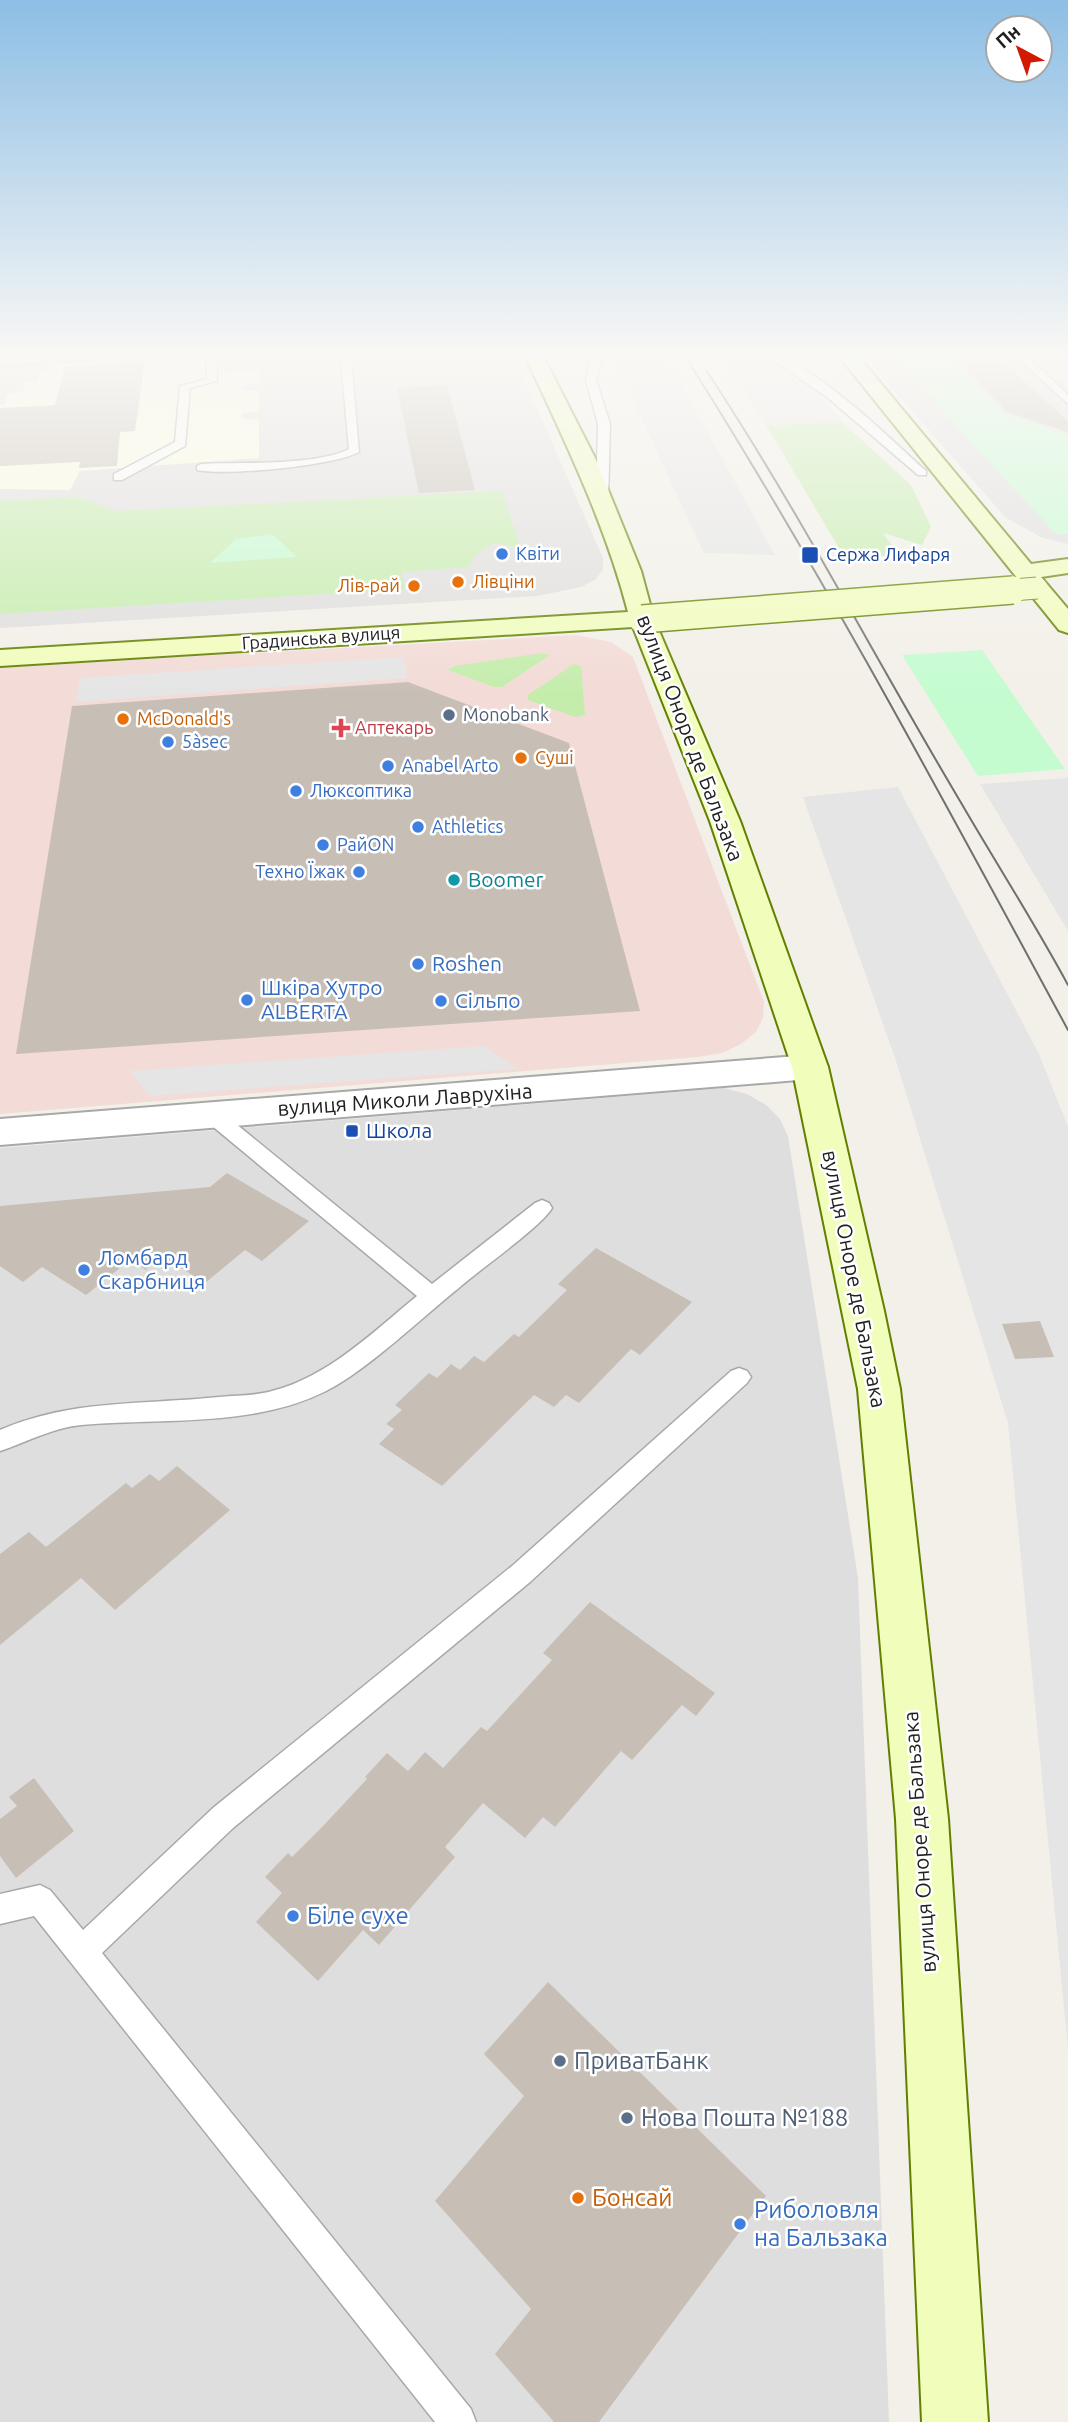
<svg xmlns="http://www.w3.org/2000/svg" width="1068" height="2422" font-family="Ubuntu,sans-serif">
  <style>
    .residential { fill: #dfdede }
    .commercial { fill: #f3dbd7 }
    .education { fill: #fcffe3 }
    .grass { fill: #c4edac }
    .park { fill: #c4fcd0 }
    .parking { fill: #e5e5e5 }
    .building { fill: #c7bfb6 }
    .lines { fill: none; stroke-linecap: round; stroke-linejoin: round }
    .lane-casing { stroke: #a8a8a8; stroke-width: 3 }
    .street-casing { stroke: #a8a8a8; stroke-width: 4 }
    .secondary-casing { stroke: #628000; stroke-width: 4 }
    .lane { fill: #fff; fill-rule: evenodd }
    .street { fill: #fff; fill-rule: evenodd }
    .secondary { fill: #f1fdbb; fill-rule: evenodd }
    .tram { stroke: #6f6f6f; stroke-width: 2 }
    .secondary-bridge-far1-casing { stroke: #628000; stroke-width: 23; stroke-linecap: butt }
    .secondary-bridge-casing { stroke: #628000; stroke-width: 30; stroke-linecap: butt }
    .secondary-bridge-far1 { stroke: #f1fdbb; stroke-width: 21 }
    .secondary-bridge { stroke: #f1fdbb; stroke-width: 27 }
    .shop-dot { fill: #3f7fe0; stroke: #fff; stroke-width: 2.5 }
    .transit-dot { fill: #1a4fb4; stroke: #fff; stroke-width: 2.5 }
    .food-dot { fill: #e8710a; stroke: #fff; stroke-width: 2.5 }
    .service-dot { fill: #5c6f8a; stroke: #fff; stroke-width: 2.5 }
    .health-dot { fill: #e0444e; stroke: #fff; stroke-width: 2.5 }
    .culture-dot { fill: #0f9aa8; stroke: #fff; stroke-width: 2.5 }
    .labels { text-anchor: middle; stroke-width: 5; stroke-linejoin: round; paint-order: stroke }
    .far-shop-label { font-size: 18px; fill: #366cbe; stroke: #fff; text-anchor: start }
    .far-transit-label { font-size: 18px; fill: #164399; stroke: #fff; text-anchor: start }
    .far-food-label { font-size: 18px; fill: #c56008; stroke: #fff; text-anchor: start }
    .far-street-label { font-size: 18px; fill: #212121; stroke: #fff }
    .far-service-label { font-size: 18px; fill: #4e5e75; stroke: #fff; text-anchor: start }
    .far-health-label { font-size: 18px; fill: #be3a42; stroke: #fff; text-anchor: start }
    .street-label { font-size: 21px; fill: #212121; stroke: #fff }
    .culture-label { font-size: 21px; fill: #0d838f; stroke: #fff; text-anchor: start }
    .shop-label { font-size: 21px; fill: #366cbe; stroke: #fff; text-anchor: start }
    .transit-label { font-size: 21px; fill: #164399; stroke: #fff; text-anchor: start }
    .near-shop-label { font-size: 24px; fill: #366cbe; stroke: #fff; text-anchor: start }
    .near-service-label { font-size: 24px; fill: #4e5e75; stroke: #fff; text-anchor: start }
    .near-food-label { font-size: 24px; fill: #c56008; stroke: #fff; text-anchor: start }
  </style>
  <rect width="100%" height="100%" fill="#f2f0e8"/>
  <g class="residential">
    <polygon points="0,356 514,356 603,558 603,569 596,579 581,587 537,596 0,628"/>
    <polygon points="864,356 1068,356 1068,544 1043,538 1006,518"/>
    <polygon points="724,1088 747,1094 766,1105 780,1119 788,1136 858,1578 889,2422 0,2422 0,1148"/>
  </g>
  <polygon class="commercial" points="576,635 611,642 633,657 764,1002 763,1018 756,1032 741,1044 722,1053 698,1057 0,1114 0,667"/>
  <polygon class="education" points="204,356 205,373 259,371 259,382 243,385 244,390 259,391 259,411 243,413 242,418 259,420 259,458 80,471 70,490 0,489 0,405 5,404 7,395 24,390 25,382 37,382 39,371 51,371 52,364"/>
  <g class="grass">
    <polygon points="842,422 911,485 931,527 922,545 883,533 899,555 845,558 766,425"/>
    <polygon points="502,491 521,549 494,542 474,557 468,567 401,572 405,589 0,614 0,501 77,497 117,511"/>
    <polygon points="543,653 550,655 502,687 494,687 448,670 454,666"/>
    <polygon points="574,664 581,666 585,715 575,717 528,700 528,695"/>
  </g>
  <g class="park">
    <polygon points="896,356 971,356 973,358 952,361 1005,414 1068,436 1068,534 1056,534 957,427"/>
    <polygon points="272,534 297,557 210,563 236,539"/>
    <polygon points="982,650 1065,769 978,776 902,655"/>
  </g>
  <g class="parking">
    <polygon points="612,356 666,356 775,555 704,553"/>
    <polygon points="722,356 785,356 842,422 766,425"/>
    <polygon points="404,657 407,678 76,702 80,678"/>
    <polygon points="1068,778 1068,931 980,784"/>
    <polygon points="898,787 1039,1054 1068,1127 1068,2049 1008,1423 896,1061 803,797"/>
    <polygon points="484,1046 518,1069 150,1096 130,1071"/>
  </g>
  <g class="building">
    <polygon points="1000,359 1068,421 1068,432 1007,412 957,360"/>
    <polygon points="145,360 135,431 120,432 117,466 79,468 80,462 0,466 0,408 55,405 65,366 115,364 115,361"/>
    <polygon points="447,385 475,490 419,493 397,388"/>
    <polygon points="408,682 569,743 640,1011 16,1054 72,706"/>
    <polygon points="227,1173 309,1221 262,1261 245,1250 205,1283 162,1256 146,1270 130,1260 86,1295 42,1267 23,1282 0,1266 0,1206 210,1187"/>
    <polygon points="596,1248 692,1302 640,1355 631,1349 579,1403 566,1395 554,1407 534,1395 442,1486 379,1444 394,1429 386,1424 402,1410 395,1405 429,1373 437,1378 451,1364 460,1370 474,1356 484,1362 514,1334 519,1337 567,1290 558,1284"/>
    <polygon points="1040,1321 1054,1357 1015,1359 1002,1324"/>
    <polygon points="177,1466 230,1510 115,1610 81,1578 0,1645 0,1554 29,1532 46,1547 126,1483 132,1488 150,1474 159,1481"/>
    <polygon points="590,1602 715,1693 696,1716 682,1705 632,1760 621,1751 555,1827 543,1817 525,1838 483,1803 445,1847 455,1857 379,1945 363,1930 318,1981 256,1922 282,1893 265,1877 288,1853 292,1857 323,1826 367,1779 365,1777 387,1753 408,1771 425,1752 443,1768 481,1727 487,1731 552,1660 543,1653"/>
    <polygon points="34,1778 74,1831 16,1878 0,1856 0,1819 17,1806 9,1797"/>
    <polygon points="548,1982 766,2196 599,2422 554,2422 495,2354 531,2309 435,2201 524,2096 484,2054"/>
  </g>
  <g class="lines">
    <g class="lane-casing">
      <g id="lane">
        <polygon points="47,356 104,356 99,359 0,365 0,359"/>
        <polygon points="207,356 217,356 217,381 190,388 185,446 122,480 114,480 114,474 175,442 180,386 207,379"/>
        <path d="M291,356H359L351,359L359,452C333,466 226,476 197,470V466L201,464C240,462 315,466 349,449L341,360L308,362Z"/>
        <polygon points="592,356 602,356 596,380 610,424 608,502 602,506 596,502 598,424 586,380"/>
        <path d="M767,356C808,356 893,442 926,471V475H918L827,397Z"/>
        <polygon points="1016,356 1027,356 1068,395 1068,404"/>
        <path d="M212,1108L219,1110L432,1284L535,1203L542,1200L549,1203L552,1208C542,1226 479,1270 460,1287C421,1318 369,1369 326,1391C253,1428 159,1418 81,1425C52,1428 27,1442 0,1451V1430C72,1399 142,1405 219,1397C236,1395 255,1396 272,1391C328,1377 373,1332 417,1296L205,1120L202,1115L205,1110Z"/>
        <polygon points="739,1368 747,1371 751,1377 747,1383 530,1582 233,1828 102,1953 471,2409 476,2422 435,2422 34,1916 0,1924 0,1894 40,1885 50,1890 83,1930 213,1808 512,1566 731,1371"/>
      </g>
    </g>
    <g class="street-casing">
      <polygon id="street" points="810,1055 822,1059 828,1067 822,1075 810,1079 0,1145 0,1119"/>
    </g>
    <g class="secondary-casing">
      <g id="secondary">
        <path d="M525,356H543L596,460L641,571L654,619L740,821L828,1067L884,1311L900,1389L948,1819L988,2422H922L896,1819L858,1389L792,1067L710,821L633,627L0,666V650L628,612C605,523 564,439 525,356Z"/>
        <polygon points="839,356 858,356 1031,564 1068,559 1068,573 1041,577 1068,609 1068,633 1059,630"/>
      </g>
    </g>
    <use href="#lane" class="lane"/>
    <use href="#street" class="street"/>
    <use href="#secondary" class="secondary"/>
    <g class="tram">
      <path d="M685,356C823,574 945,803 1068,1030"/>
      <path d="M706,370C798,509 875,658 960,801C996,863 1034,922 1068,985"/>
    </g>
    <g class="secondary-bridge-far1-casing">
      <polyline id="secondary-bridge-far1" points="990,592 1037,588"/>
    </g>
    <g class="secondary-bridge-casing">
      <polyline id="secondary-bridge" points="642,619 1013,590"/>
    </g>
    <use href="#secondary-bridge-far1" class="secondary-bridge-far1"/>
    <use href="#secondary-bridge" class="secondary-bridge"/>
  </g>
  <linearGradient id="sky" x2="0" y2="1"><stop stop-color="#8dbee5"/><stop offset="0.51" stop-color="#f9f8f5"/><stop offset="1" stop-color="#f9f8f5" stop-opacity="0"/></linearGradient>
  <rect width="1068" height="695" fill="url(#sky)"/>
  <g class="shop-dot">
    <circle cx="502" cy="554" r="7"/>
    <circle cx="168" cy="742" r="7"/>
    <circle cx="388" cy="766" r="7"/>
    <circle cx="296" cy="791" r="7"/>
    <circle cx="418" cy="827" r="7"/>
    <circle cx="323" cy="845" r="7"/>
    <circle cx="359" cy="872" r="7"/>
    <circle cx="418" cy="964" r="7"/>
    <circle cx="247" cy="1000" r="7"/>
    <circle cx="441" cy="1001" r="7"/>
    <circle cx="84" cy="1270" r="7"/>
    <circle cx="293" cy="1916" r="7"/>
    <circle cx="740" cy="2224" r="7"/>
  </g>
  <g class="transit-dot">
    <rect x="801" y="546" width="18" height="18" rx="3.5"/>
    <rect x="345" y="1124" width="14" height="14" rx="3.5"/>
  </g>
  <g class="food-dot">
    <circle cx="458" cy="582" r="7"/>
    <circle cx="414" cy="586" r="7"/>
    <circle cx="123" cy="719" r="7"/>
    <circle cx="521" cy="758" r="7"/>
    <circle cx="578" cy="2198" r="7"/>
  </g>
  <g class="service-dot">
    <circle cx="449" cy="715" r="7"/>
    <circle cx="560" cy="2061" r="7"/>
    <circle cx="627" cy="2118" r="7"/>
  </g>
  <path class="health-dot" d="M337.5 717.5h7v7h7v7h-7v7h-7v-7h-7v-7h7z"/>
  <circle class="culture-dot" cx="454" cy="880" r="7"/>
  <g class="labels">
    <g class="far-shop-label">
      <text x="516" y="560">Kвіти</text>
      <text x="182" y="748">5àsec</text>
      <text x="402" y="772">Anabel Arto</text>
      <text x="310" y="797">Люксоптика</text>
      <text x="432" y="833">Athletics</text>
      <text x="337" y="851">РайON</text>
      <text x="345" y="878" text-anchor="end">Техно Їжак</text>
    </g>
    <g class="far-transit-label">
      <text x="826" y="561">Сержа Лифаря</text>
    </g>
    <g class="far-food-label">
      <text x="472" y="588">Лівціни</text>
      <text x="400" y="592" text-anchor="end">Лів-рай</text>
      <text x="137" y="725">McDonald's</text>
      <text x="535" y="764">Суші</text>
    </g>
    <g class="far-street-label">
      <text transform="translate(321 638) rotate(-4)" y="6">Градинська вулиця</text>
    </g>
    <g class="far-service-label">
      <text x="463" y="721">Monobank</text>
    </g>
    <g class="far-health-label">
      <text x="355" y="734">Аптекарь</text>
    </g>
    <g class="street-label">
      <text transform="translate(690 738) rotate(69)" y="7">вулиця Оноре де Бальзака</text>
      <text transform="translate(405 1100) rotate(-4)" y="7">вулиця Миколи Лаврухіна</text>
      <text transform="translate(854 1279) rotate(79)" y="7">вулиця Оноре де Бальзака</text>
      <text transform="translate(920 1842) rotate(-94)" y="7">вулиця Оноре де Бальзака</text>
    </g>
    <g class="culture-label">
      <text x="468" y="887">Boomer</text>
    </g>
    <g class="shop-label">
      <text x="432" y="971">Roshen</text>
      <text x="261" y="995">Шкіра Хутро<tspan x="261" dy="24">ALBERTA</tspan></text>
      <text x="455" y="1008">Сільпо</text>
      <text x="98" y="1265">Ломбард<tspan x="98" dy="24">Скарбниця</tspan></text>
    </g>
    <g class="transit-label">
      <text x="366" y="1138">Школа</text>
    </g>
    <g class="near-shop-label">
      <text x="307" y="1924">Біле сухе</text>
      <text x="754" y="2218">Риболовля<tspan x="754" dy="28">на Бальзака</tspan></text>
    </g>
    <g class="near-service-label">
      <text x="574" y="2069">ПриватБанк</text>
      <text x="641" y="2126">Нова Пошта №188</text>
    </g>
    <g class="near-food-label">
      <text x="592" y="2206">Бонсай</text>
    </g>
  </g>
  <g transform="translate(1019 49) rotate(319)"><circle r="33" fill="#ffffff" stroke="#a6a6a6" stroke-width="2"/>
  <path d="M0-5L12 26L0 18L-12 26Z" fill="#d21a00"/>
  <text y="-10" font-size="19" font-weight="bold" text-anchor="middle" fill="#212121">Пн</text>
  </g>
</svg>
